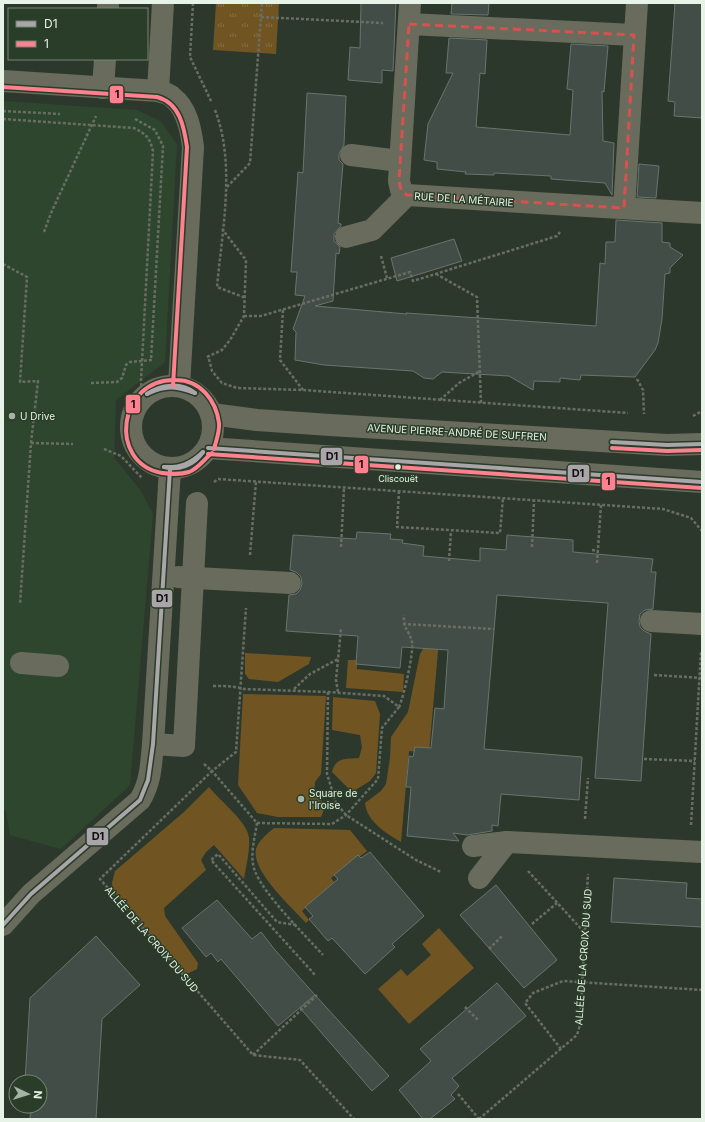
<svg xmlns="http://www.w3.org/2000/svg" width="705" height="1122" font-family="Inter,sans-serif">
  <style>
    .built { fill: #2f462e }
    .green { fill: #705523 }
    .park { fill: url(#park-tufts) }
    .building { fill: #424d47; stroke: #68746d }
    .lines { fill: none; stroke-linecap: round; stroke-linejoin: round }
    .path { stroke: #696e62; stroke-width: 2.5; stroke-dasharray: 3 2; stroke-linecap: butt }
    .minor { stroke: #696c5c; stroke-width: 22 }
    .bus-1-casing { stroke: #293d28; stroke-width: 7 }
    .bus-2-casing { stroke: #293d28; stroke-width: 7 }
    .bus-1 { stroke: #aaa5a9; stroke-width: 4 }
    .bus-2 { stroke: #ff808e; stroke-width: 4 }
    .marked { fill: none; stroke: #d9514e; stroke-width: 3; stroke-dasharray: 8 5; stroke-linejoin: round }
    .poi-dot { fill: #a5b2a5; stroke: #293d28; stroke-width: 1.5 }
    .bus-dot { fill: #e6f3e6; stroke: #293d28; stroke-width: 1.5 }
    .labels { text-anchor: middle; stroke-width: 3; stroke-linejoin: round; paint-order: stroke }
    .bus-label { font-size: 9px; fill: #e6f3e6; stroke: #293d28 }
    .street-label { font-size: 10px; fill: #e6f3e6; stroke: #293d28 }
    .poi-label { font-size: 10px; fill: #e6f3e6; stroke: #293d28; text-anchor: start }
    .line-badge { stroke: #293d28; stroke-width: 1.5 }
    .pale-badge-label { font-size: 11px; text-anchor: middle; font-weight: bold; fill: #111 }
  </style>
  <defs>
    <pattern id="park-tufts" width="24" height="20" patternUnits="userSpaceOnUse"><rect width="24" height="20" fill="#705523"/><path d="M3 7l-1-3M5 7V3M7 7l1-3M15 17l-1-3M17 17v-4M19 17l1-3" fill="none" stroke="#846e43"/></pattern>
  </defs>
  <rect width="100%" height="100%" fill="#2d382d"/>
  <polygon class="built" points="3,101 137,110 160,121 177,144 165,362 116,400 114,458 141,491 153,514 130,785 61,849 10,835 6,811 3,808"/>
  <g class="green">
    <path d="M429,639L439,640L429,753L409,751L401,842C386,833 367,822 365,803L381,791L386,784L390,758L391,737L408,712L420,654Z"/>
    <polygon points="245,653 311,657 309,664 278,682 249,679 245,674"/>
    <polygon points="348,660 357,660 357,669 404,674 403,692 346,688"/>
    <polygon points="243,694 326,696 321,774 315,782 314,794 326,805 321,817 278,817 257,813 238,785"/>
    <path d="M333,697L375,701L380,714L376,773L370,781L352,792L332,772C335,757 347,759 359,758L362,747L360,735L332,730Z"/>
    <path d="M209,787C219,800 248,822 249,838C250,852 246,866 244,879L214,845L206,852L201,860L206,870L164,908L165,916L198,963L197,969L185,975L113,891L112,883L115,871L184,812Z"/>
    <path d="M274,828L350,830L367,851L358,858L357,857L331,878L334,882L302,911L309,920L306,923C292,907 251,871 256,849C259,840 267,834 274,828Z"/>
    <polygon points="439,928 474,968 409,1024 378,989 401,969 407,976 431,955 422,944"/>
  </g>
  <polygon class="park" points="216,3 279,3 276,54 213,50"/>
  <g class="building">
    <polygon points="361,3 396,3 393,71 382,70 382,83 348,80 350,47 360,48"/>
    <polygon points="452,3 489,3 488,15 451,14"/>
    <polygon points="675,3 702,3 702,118 674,116 675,102 668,101"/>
    <polygon points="449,38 487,40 485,74 480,73 476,127 570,135 573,90 567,89 571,44 608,46 604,92 602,91 603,141 614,143 612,195 605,183 551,179 551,176 494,173 494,175 465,174 466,172 437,169 437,162 424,160 428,124 453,73 446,73"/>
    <polygon points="307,93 346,96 344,145 339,154 339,160 343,164 338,223 341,224 341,226 334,234 334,241 340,247 339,254 336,253 333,301 315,306 407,314 406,313 596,326 600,263 605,264 606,242 615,242 616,220 662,223 662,242 670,243 670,247 683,255 670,268 670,273 665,274 662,319 658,343 655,350 635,377 581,375 580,380 560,378 560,382 534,381 533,390 509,376 442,372 433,379 424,378 413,371 324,365 295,360 296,332 293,329 305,296 295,295 297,272 291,272 298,172 303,173"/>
    <polygon points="639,164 659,166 656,198 637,197"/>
    <polygon points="454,239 462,261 397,281 391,258"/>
    <polygon points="357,532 391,534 390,539 403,540 402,543 424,546 423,556 480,561 480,548 506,550 507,535 573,540 573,552 653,559 651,572 656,572 653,609 645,610 640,614 639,621 640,627 644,631 651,634 641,781 595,778 608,603 497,595 484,749 582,757 579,800 501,794 498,826 492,825 492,831 467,835 453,833 459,841 407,836 411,787 406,787 409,756 413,757 415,747 431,748 435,708 444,709 448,650 402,647 400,668 356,664 358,636 286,631 289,595 296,594 300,590 302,584 301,577 296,572 290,570 293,535 356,539"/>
    <polygon points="370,852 424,916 392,944 395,947 365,974 332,938 328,941 309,919 313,916 305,907 338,879 334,875 358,855 361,858"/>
    <polygon points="614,878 687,883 686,898 702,899 702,927 611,922"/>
    <polygon points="496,885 557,960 524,988 460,915"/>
    <polygon points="217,900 252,939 261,932 275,950 315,995 278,1026 221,959 218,962 211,953 206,957 182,928"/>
    <polygon points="96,936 140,985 102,1019 96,1119 30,1119 31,1106 40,1106 40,1082 25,1082 30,998"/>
    <polygon points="497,983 526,1016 452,1078 459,1086 451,1095 455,1099 430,1119 423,1119 399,1090 431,1061 420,1049"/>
    <polygon points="315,995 389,1076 372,1091 300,1008"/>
  </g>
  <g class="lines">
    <g class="path">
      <polyline points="193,3 190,57 212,103"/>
      <polyline points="261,17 383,23"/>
      <path d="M215,110C236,164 222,231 217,287L246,298"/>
      <polyline points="3,111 60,114"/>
      <path d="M3,119L134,128C146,134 150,138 153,151L141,381L142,398"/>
      <polyline points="135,119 155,130 163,146 151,360"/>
      <polyline points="227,187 250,163 262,3"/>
      <polyline points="44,232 51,213 96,116"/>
      <polyline points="381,256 387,278"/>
      <polyline points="3,264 27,277 20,382 38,381 31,443 20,604"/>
      <polyline points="436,274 477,297 481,403"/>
      <polyline points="283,310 280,360 303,390"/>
      <polyline points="244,316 261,316 410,272 413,281 557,236 560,232"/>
      <polyline points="207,357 222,350 230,340 244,316 246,260 222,229"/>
      <polyline points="209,359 212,371 222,383 237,388 303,390 628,413"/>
      <polyline points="637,379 643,390 644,414"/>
      <polyline points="91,383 117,382 122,378 126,365 130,362 152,360"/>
      <polyline points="440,400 459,383 480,371"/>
      <polyline points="693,416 702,411"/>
      <polyline points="31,443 73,444"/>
      <polyline points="104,449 121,456 142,478"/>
      <polyline points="214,482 218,479 663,509 691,518 702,531"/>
      <polyline points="399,491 397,527 500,533 503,498"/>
      <polyline points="341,547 344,488"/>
      <polyline points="532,547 534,501"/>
      <polyline points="592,550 598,551"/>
      <polyline points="250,555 256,481"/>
      <polyline points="449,561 451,531"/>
      <polyline points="597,563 601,505"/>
      <polyline points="403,624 494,629"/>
      <polyline points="654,675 702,678"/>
      <path d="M213,686C224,686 234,686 244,689L328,692L384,696L399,707L382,728L378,779L346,815L332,824L257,823L212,771L236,752L246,608"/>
      <polyline points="294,689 310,674 338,659"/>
      <polyline points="328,692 327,774 336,803 346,815 416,860 441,872"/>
      <polyline points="338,692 336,680 341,629"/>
      <path d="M399,707C404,696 414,652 412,642C409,629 403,630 404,615"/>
      <polyline points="644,759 695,761"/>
      <polyline points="204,764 212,771 100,879 253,1055 300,1060 354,1119"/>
      <polyline points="585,819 588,778"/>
      <path d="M257,823C255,837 249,857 255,871C264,895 305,935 323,955"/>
      <polyline points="691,825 701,651"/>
      <polyline points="528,871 585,933"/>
      <polyline points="532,924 557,903"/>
      <polyline points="296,925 277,922 218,854 211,860 316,976"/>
      <polyline points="489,949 503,935"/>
      <polyline points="465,1007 478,1020"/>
      <polyline points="561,1049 525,1003 533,993 563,981 702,990"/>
      <polyline points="253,1055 317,995"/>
      <polyline points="458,1094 479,1119"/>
      <polyline points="479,1119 577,1035 580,1025 588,874"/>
    </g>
    <g class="minor">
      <polyline points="410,3 399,181 401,190 407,195 702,213"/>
      <polyline points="108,9 108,3"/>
      <polyline points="409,24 634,35"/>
      <path d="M3,81L158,91C162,92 169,94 172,97C187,108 191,130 193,147L179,386"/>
      <polyline points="103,88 105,59"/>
      <polyline points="158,91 163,3"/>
      <polyline points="351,155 400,161"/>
      <polyline points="624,208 637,3"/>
      <polyline points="346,237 372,230 407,195"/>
      <circle cx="172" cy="427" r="41"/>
      <polyline points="212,414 257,420 330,425 667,445 702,444"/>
      <polyline points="208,448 702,482"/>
      <polyline points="178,577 290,583"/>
      <polyline points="651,621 702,624"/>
      <polyline points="21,663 58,666"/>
      <polyline points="153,744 184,746 197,503"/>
      <polyline points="473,846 507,842 702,852"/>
      <polyline points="479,878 507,842"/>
      <path d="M3,925L31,894L140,800C151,782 151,764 153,744L170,469"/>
    </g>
    <g class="bus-1-casing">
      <g id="bus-1">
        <path d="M147,394C161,384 181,382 195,393"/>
        <path d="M147,394C166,385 175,386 195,393"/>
        <polyline points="612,442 667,445 702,444"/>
        <polyline points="208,448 702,482"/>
        <path d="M164,467C181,468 191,463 203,452"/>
        <path d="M164,467C179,471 194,465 203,452"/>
        <polyline points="3,925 31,894 140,800 148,780 153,744 170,469"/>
      </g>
    </g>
    <g class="bus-2-casing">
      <g id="bus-2">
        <path d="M3,87L157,97C180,103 184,127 187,147L173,386"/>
        <polyline points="612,448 667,451 702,450"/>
        <path d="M212,453C204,459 199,468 189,472C179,475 171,474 162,473C107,463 118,378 176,380C200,380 216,400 219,423C220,431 216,441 214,449"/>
        <polyline points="208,454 702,488"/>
      </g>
    </g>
    <use href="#bus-1" class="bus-1"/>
    <use href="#bus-2" class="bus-2"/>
  </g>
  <path class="marked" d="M409,24L634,35L624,208L407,195L401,190L399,181Z"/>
  <g class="poi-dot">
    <circle cx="12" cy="416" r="4"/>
    <circle cx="301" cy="799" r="4"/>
  </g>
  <circle class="bus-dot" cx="398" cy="467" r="3.5"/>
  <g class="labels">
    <g class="bus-label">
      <text x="398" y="482">Cliscouët</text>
    </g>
    <g class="street-label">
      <text transform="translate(464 199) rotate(4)" y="4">RUE DE LA MÉTAIRIE</text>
      <text transform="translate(457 432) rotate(3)" y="4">AVENUE PIERRE-ANDRÉ DE SUFFREN</text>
      <text transform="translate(152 939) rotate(49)" y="4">ALLÉE DE LA CROIX DU SUD</text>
      <text transform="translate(583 957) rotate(-86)" y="4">ALLÉE DE LA CROIX DU SUD</text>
    </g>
    <g class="poi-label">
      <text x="20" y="420">U Drive</text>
      <text x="309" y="797">Square de<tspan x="309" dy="12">l'Iroise</tspan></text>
    </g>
  </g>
  <g class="line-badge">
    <rect x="109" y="85" width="15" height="19" rx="4" fill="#ff808e"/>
    <rect x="125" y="394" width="16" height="20" rx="4" fill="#ff808e"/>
    <rect x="320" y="447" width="23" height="19" rx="4" fill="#aaa5a9"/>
    <rect x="354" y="455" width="15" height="19" rx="4" fill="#ff808e"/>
    <rect x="567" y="464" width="23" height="19" rx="4" fill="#aaa5a9"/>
    <rect x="601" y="472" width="15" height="19" rx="4" fill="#ff808e"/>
    <rect x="151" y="589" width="22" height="19" rx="4" fill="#aaa5a9"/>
    <rect x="86" y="827" width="23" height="19" rx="4" fill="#aaa5a9"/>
  </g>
  <g class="pale-badge-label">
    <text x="117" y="98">1</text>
    <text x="133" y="408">1</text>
    <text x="332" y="460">D1</text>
    <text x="361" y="468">1</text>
    <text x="578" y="477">D1</text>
    <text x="608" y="485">1</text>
    <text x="162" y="602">D1</text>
    <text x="98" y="840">D1</text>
  </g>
  <rect width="705" height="1122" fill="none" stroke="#e6f3e6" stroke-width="8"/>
  <rect x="8" y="8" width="140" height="52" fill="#293d28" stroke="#758674"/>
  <rect x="16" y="21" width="20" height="6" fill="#aaa5a9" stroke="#758674"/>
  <text x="44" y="28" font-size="12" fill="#e6f3e6">D1</text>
  <rect x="16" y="41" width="20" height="6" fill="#ff808e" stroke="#758674"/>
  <text x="44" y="48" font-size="12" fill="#e6f3e6">1</text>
  <g transform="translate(28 1094) rotate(94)"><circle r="19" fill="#293d28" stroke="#758674"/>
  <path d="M0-3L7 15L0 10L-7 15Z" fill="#a5b2a5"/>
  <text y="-6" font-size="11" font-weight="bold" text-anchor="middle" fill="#e6f3e6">N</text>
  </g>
</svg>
